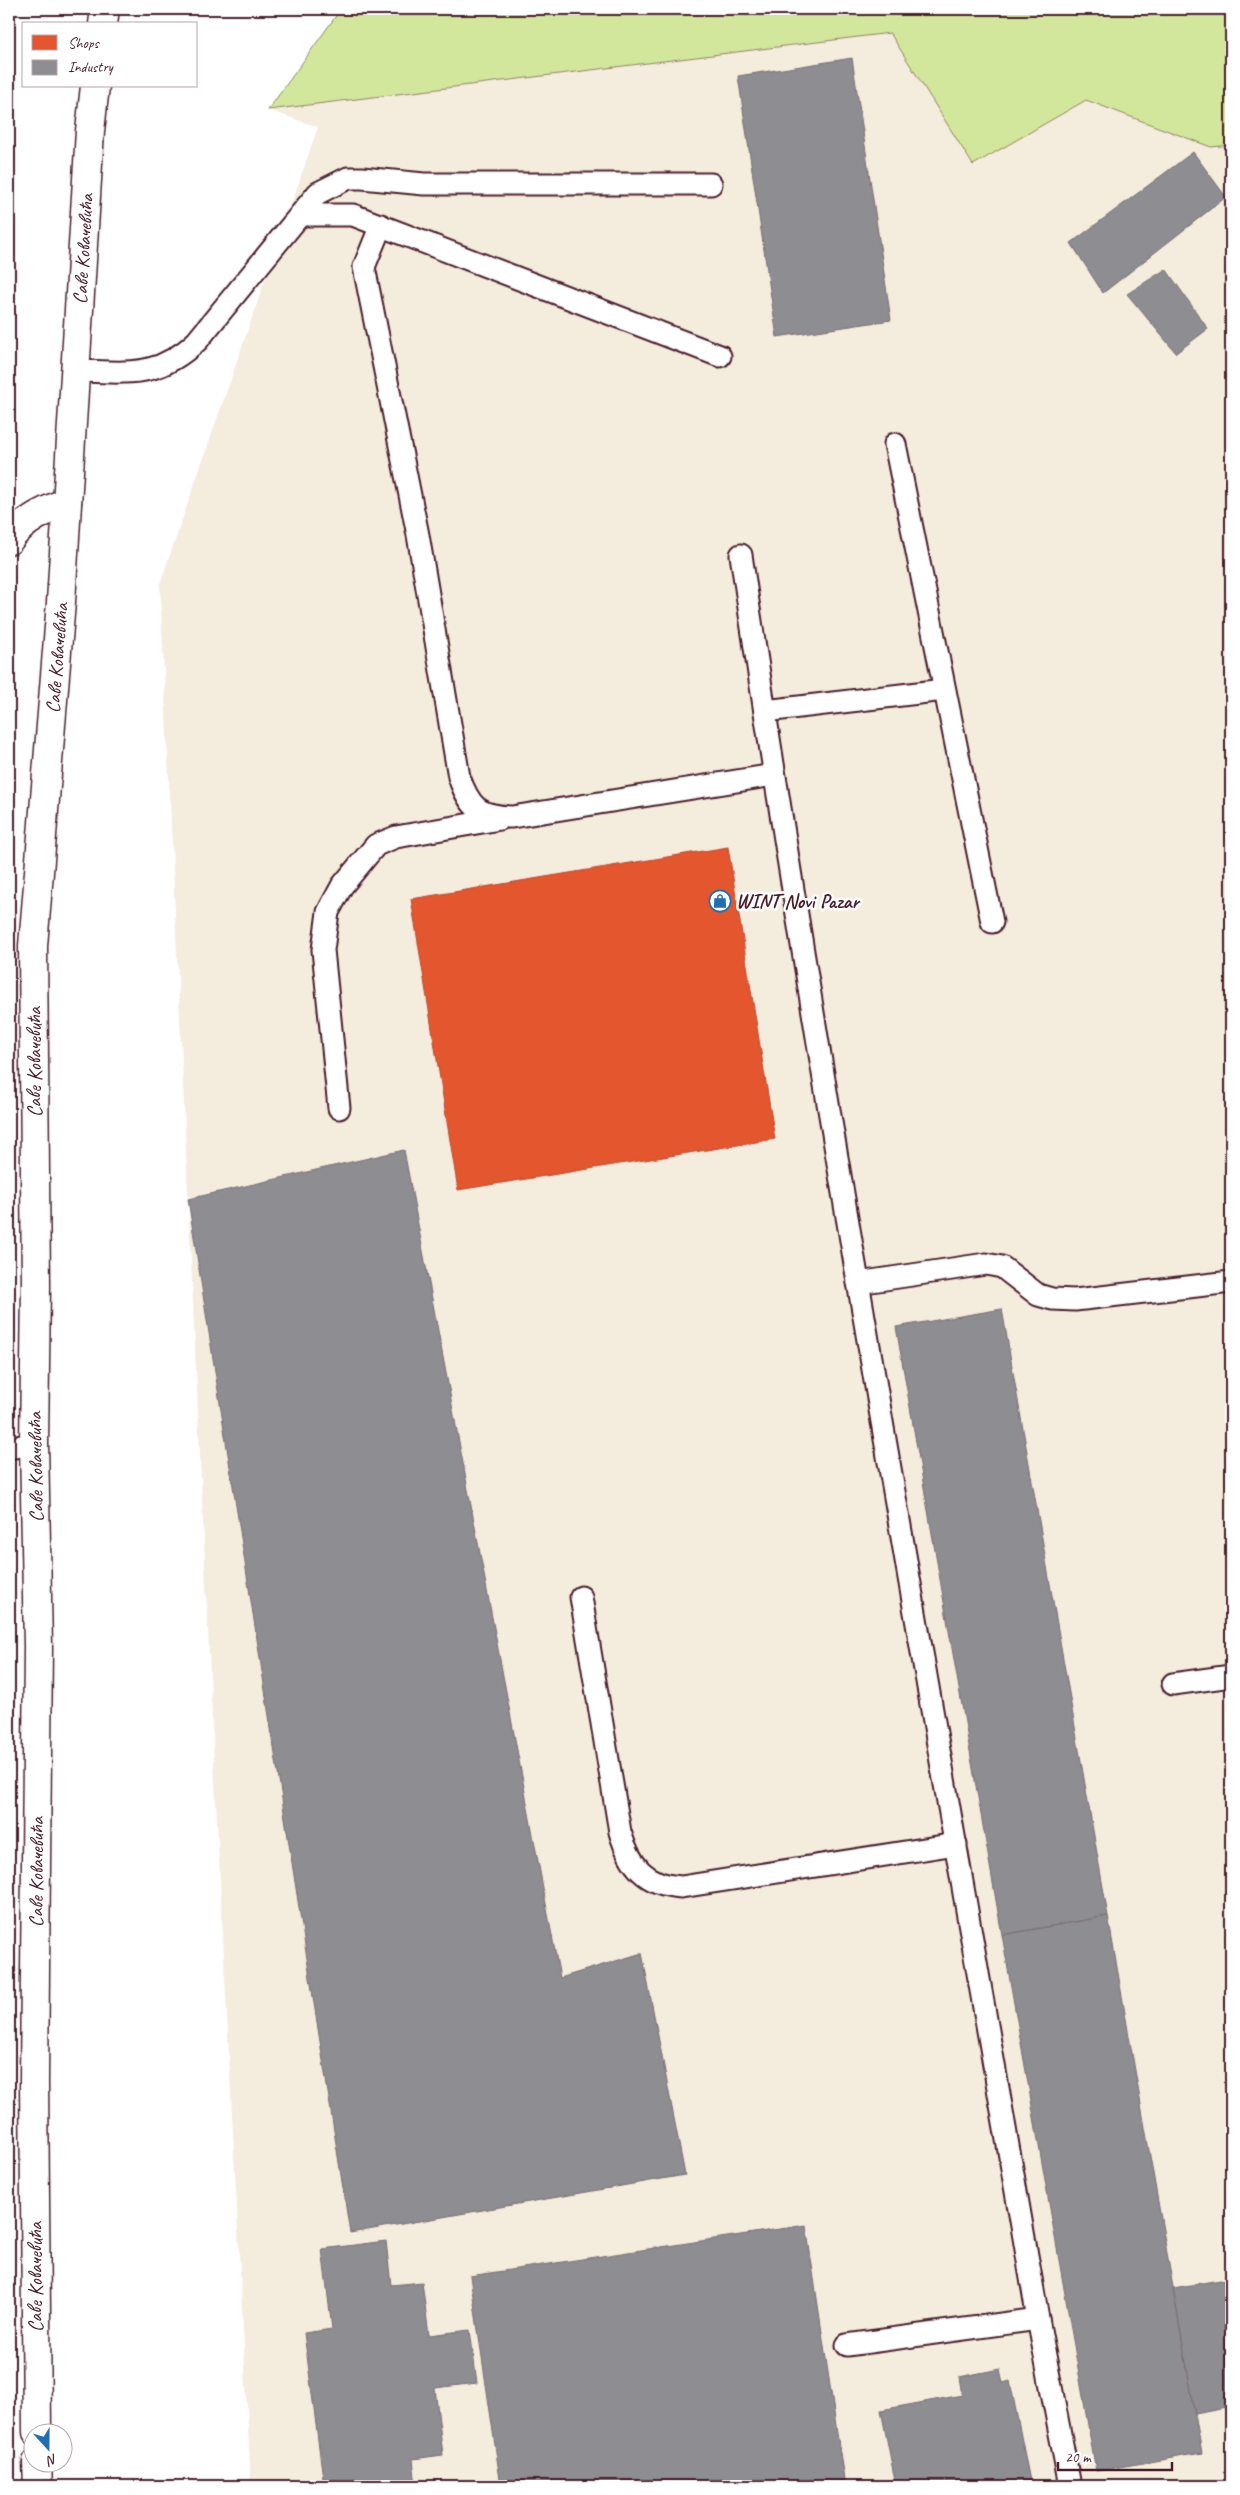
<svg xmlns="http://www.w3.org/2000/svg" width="1240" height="2495" font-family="Caveat,sans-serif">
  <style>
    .built { fill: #f4ecdd }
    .green { fill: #d3e79c; stroke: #8e8364 }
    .shops { fill: #e4572e; stroke: #b6462d }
    .industry { fill: #8d8d92; stroke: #796c73 }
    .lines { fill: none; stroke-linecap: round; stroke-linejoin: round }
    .service-casing { stroke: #4a1f2b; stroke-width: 25 }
    .minor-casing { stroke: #4a1f2b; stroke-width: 31 }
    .primary-casing { stroke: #4a1f2b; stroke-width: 31 }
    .service { stroke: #fff; stroke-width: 21 }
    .minor { stroke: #fff; stroke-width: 28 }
    .primary { stroke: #fff; stroke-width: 28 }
    .labels { text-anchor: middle; stroke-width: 5; stroke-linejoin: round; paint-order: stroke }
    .street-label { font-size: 20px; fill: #4a1f2b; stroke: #fff }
    .poi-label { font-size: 20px; font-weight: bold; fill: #4a1f2b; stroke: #fff; text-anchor: start }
  </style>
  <rect width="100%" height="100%" fill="#fff"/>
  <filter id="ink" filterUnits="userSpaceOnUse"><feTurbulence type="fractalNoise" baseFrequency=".02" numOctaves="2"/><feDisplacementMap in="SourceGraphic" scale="10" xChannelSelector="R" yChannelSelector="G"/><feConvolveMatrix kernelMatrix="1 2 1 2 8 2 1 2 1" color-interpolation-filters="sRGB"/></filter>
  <g filter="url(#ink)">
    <polygon class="built" points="891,33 973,165 1086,100 1211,147 1231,145 1231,2486 251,2486 214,1761 160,584 318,127 268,110"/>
    <polygon class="green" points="341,9 1231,9 1231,145 1211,147 1086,100 973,165 890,33 268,110"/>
    <polygon class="shops" points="728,847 775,1139 458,1190 411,899"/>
    <g class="industry">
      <polygon points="852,58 891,320 777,337 738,76"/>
      <polygon points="1193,152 1226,197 1103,293 1071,243"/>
      <polygon points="1166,269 1208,329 1176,353 1127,294"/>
      <polygon points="404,1150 560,1978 642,1953 685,2175 350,2233 188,1199"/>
      <polygon points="1002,1309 1108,1916 1002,1935 896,1327"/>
      <polygon points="1108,1916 1202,2453 1096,2471 1002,1935"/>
      <polygon points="806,2225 845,2486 501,2486 470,2276"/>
      <polygon points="386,2241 391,2285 422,2282 429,2335 470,2330 477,2383 435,2388 443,2455 413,2459 416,2486 324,2486 304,2333 332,2329 322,2249"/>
      <polygon points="1231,2278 1231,2407 1195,2414 1173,2288"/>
      <polygon points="1000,2369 1003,2383 1010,2381 1031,2486 896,2486 881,2410 962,2395 959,2377"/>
    </g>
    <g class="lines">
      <g class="service-casing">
        <g id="service">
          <polyline points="300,215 353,215 720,356"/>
          <path d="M381,225L364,267L418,535L459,777C470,808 479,816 512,817L774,775"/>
          <path d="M77,371C128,372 157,379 197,341L318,193L348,178H362L424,184H711"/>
          <polyline points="895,444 992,922"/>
          <path d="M741,555C829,1144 937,1731 1038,2319L1070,2486"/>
          <polyline points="765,711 944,690"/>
          <polyline points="339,1108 323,950 328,912 342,886 376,845 396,837 500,819"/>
          <polyline points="858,1283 986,1264 1002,1267 1038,1295 1052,1299 1075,1300 1231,1282"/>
          <polyline points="9,1448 34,1444"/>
          <path d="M581,1597L620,1832C630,1865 645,1885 681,1887L956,1844"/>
          <polyline points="1173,1684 1231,1676"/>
          <polyline points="847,2345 1038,2319"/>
        </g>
      </g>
      <g class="minor-casing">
        <path id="minor" d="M9,540C24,520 44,511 67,502"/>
      </g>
      <g class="primary-casing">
        <g id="primary">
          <polyline points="103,24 105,9"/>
          <path id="s1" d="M37,2432L34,2081L38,1646L34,1444L36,1286L33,946L61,602L90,131L95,86"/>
          <polyline points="37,2462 38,2486"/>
        </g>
      </g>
      <use href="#service" class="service"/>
      <use href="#minor" class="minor"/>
      <use href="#primary" class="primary"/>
    </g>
  </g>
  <defs>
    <g id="shop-ring" transform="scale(1.125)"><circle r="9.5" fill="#fff" stroke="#1f6fb2" stroke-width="1.5"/><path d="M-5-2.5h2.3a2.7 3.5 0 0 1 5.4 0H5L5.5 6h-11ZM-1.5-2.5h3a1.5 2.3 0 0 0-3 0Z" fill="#1f6fb2"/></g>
  </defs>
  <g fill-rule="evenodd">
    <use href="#shop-ring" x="720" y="901"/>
  </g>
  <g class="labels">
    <g class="street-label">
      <text dy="7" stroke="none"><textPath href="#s1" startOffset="2185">Саве Ковачевића</textPath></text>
      <text dy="7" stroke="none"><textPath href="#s1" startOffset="1775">Саве Ковачевића</textPath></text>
      <text transform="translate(34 1062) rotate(-90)" y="7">Саве Ковачевића</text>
      <text transform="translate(35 1467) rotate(-91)" y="7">Саве Ковачевића</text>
      <text dy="7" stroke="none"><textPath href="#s1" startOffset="560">Саве Ковачевића</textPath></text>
      <text transform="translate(35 2277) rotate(-90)" y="7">Саве Ковачевића</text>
    </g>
    <g class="poi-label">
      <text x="736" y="908">WINT Novi Pazar</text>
    </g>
  </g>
  <rect width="1240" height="2495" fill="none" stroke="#fff" stroke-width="30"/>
  <rect x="15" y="15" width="1210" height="2465" fill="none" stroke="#4a1f2b" stroke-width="2" filter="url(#ink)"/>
  <rect x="22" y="22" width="175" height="65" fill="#ffffff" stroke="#b7a5aa"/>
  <rect x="32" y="35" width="25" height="15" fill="#e4572e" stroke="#b7a5aa"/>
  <text x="68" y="48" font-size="15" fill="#4a1f2b">Shops</text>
  <rect x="32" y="60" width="25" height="15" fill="#8d8d92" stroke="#b7a5aa"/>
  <text x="68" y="72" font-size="15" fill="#4a1f2b">Industry</text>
  <g transform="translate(48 2448) rotate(159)"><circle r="24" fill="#ffffff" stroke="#b7a5aa"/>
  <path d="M0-4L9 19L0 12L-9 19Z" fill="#1f6fb2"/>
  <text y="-8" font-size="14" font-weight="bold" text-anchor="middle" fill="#4a1f2b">N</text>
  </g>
  <path d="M1058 2462v8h114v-8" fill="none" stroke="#4a1f2b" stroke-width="2.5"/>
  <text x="1065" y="2462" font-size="15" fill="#4a1f2b" stroke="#ffffff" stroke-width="4" paint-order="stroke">20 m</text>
</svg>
